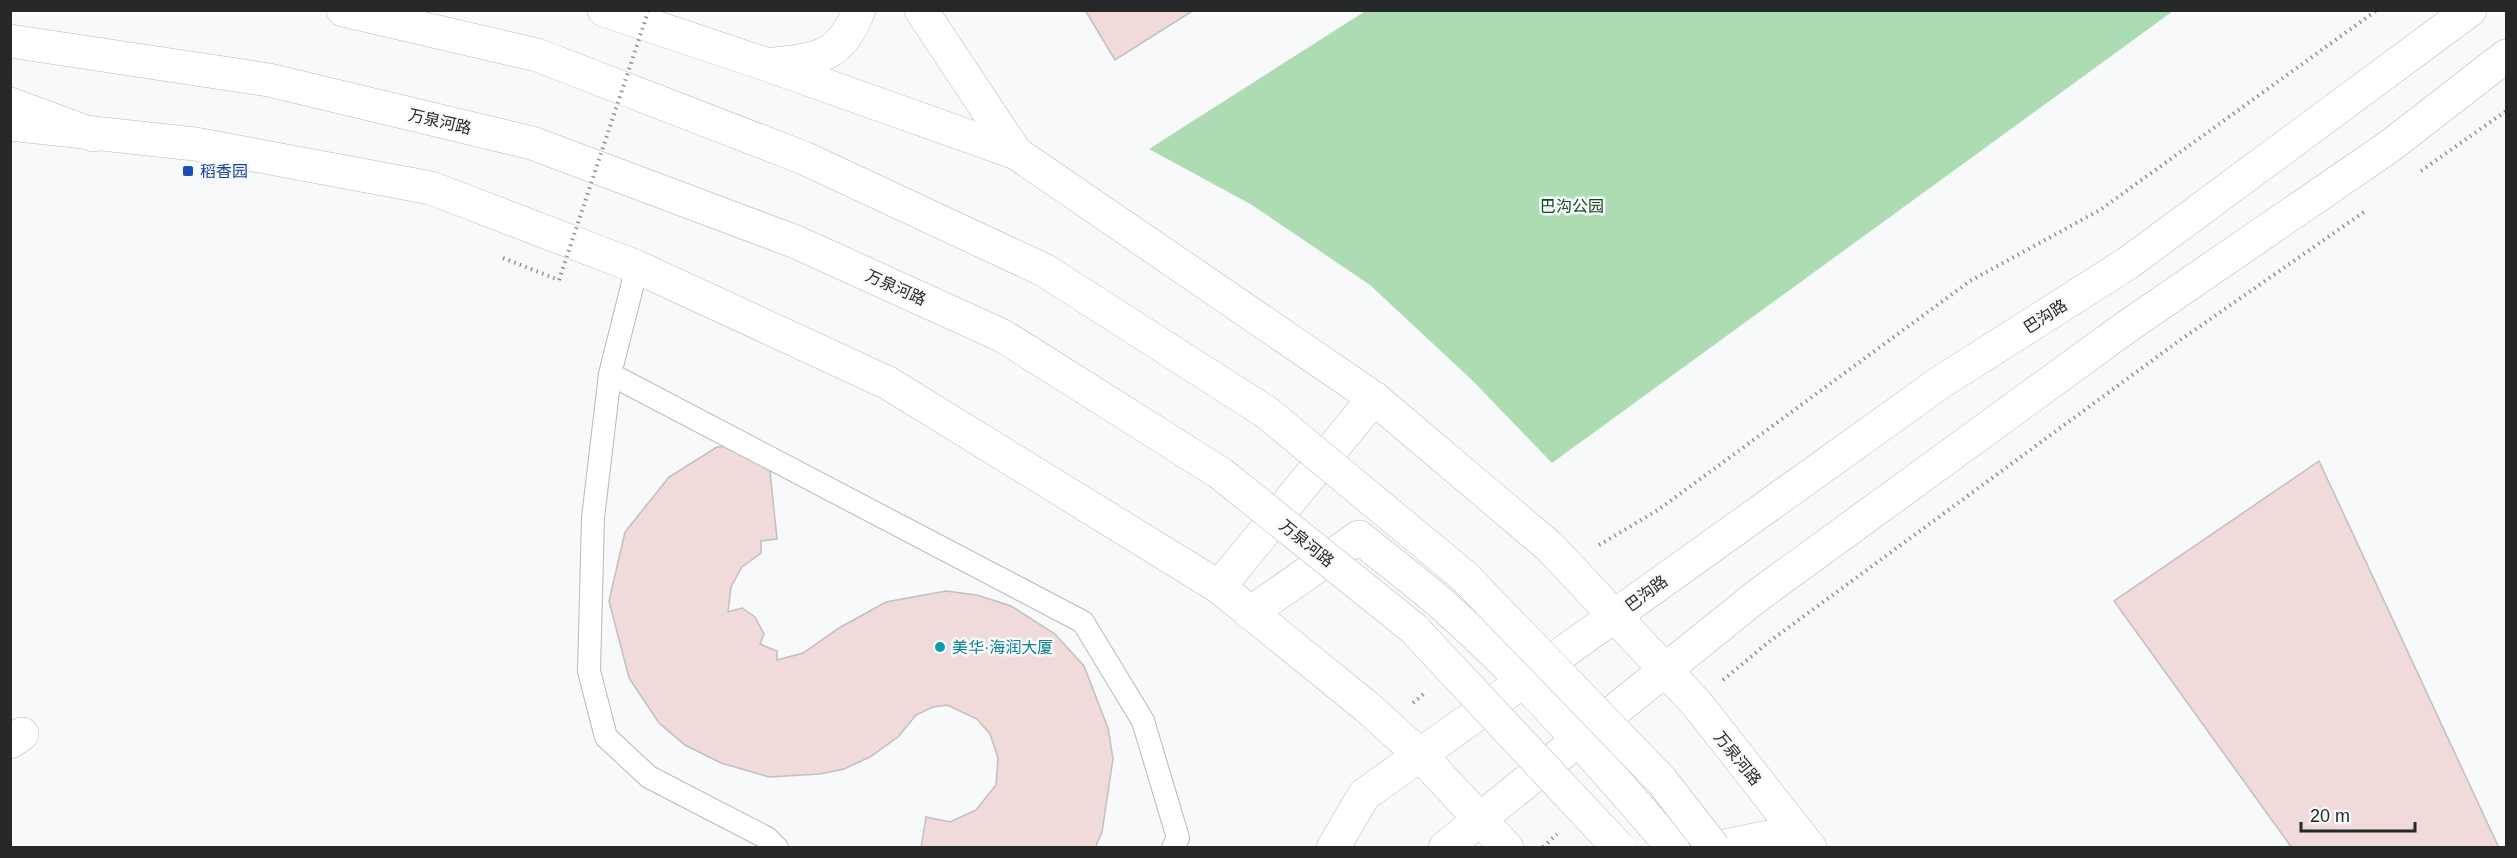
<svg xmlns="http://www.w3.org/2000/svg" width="2517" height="858" font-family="Arial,'Noto Sans SC',sans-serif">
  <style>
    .green { fill: #addcb2 }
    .building { fill: #f0dada; stroke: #c1bfbf; stroke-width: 1.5 }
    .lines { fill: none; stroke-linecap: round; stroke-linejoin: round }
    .service-casing { stroke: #b8b9bb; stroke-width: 24 }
    .minor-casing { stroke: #b8b9bb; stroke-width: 34 }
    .tertiary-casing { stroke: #b8b9bb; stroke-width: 34 }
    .secondary-casing { stroke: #b8b9bb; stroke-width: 34 }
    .primary-casing { stroke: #b8b9bb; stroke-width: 34 }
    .trunk-casing { stroke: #b8b9bb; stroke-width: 34 }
    .path { stroke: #8f9091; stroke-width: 4; stroke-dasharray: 1.5 4.5; stroke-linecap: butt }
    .service { stroke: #fff; stroke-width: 22 }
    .minor { stroke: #fff; stroke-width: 33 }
    .tertiary { stroke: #fff; stroke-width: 33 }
    .secondary { stroke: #fff; stroke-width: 33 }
    .primary { stroke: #fff; stroke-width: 33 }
    .trunk { stroke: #fff; stroke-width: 33 }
    .trunk-bridge-casing { stroke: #b8b9bb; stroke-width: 34; stroke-linecap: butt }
    .path-bridge { stroke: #8f9091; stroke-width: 4; stroke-dasharray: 1.5 4.5; stroke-linecap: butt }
    .trunk-bridge { stroke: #fff; stroke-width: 33 }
    .transit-dot { fill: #1a4fb4; stroke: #f7f9fa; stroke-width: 2 }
    .culture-dot { fill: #0f9aa8; stroke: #f7f9fa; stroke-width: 2 }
    .labels { text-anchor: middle; stroke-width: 5; stroke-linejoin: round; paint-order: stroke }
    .street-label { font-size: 16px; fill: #262727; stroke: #f7f9fa }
    .transit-label { font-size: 16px; fill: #164399; stroke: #f7f9fa; text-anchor: start }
    .park-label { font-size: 16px; fill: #0f471c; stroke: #f7f9fa }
    .culture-label { font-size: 16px; fill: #0d838f; stroke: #f7f9fa; text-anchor: start }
  </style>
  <rect width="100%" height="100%" fill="#f7f9fa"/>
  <polygon class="green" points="1367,10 2173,10 2173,11 1552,463 1473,381 1370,285 1252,205 1149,149"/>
  <g class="building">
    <polygon points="1085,10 1194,10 1115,60"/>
    <polygon points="749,444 769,461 777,539 761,541 761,553 742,567 731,587 728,612 742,608 755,617 764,634 760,644 777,651 777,660 803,653 839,628 886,602 946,591 977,595 1011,606 1055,634 1084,666 1108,728 1113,759 1102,832 1095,848 921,848 926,817 950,822 976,810 996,785 998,758 990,734 977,719 947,705 933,707 916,715 898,737 870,757 844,769 820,774 769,777 721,763 685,745 659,723 629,678 609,601 625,532 669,477 717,447"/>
    <polygon points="2319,461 2499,848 2292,848 2114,601"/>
  </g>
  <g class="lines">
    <g class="service-casing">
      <g id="service">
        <polyline points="637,267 610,374 593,518 589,671 606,737 649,777 767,838 777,848"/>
        <polyline points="610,374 1083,622 1143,721 1178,838 1173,848"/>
      </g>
    </g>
    <g class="minor-casing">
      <polyline id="minor" points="10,742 22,734"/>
    </g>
    <g class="tertiary-casing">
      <g id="tertiary">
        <polyline points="604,10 768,65 1016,153 1374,398 1550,547 1697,704 1810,848"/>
        <polyline points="921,10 1016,153"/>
        <path d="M774,64C819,59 841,57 859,10"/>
        <polyline points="10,124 195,144 431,188 637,267 888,383 1219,587 1367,707 1420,755 1507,848"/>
        <polyline points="1219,587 1374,398"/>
        <path d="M1250,613L1359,537C1387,560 1417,582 1444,606C1527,680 1601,763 1673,848"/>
        <polyline points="1715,848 1797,831"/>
      </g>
    </g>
    <g class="secondary-casing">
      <g id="secondary">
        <polyline points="1420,755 1941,382 2128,263 2470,10"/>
        <polyline points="1480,819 1757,596 2125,328 2390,146 2506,56"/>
      </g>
    </g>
    <g class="primary-casing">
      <g id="primary">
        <polyline points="1333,848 1364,795 1420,755"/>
        <polyline points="1445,848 1480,819"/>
      </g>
    </g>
    <g class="trunk-casing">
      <g id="trunk">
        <polyline points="343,10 537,55 804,158 1044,270 1266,412"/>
        <polyline points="10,41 269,80 532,143 796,242 1003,336 1220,473"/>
        <polyline points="10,104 94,135"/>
      </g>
    </g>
    <g class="path">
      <polyline points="2421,171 2506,111"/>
      <polyline points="503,258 559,280"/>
      <polyline points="1599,545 1658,510 1970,281 2100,210 2377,10"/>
      <polyline points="1723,680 1770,641 2176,343 2364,212"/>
      <polyline points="1413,703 1426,692"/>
      <polyline points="1543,847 1557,834"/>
    </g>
    <use href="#service" class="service"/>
    <use href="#minor" class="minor"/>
    <use href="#tertiary" class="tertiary"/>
    <use href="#secondary" class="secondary"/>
    <use href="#primary" class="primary"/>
    <use href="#trunk" class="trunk"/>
    <g class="trunk-bridge-casing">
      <g id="trunk-bridge">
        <polyline points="1266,412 1464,576 1662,781 1714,848"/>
        <polyline points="1220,473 1413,628 1619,848"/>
      </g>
    </g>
    <polyline class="path-bridge" points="559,280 648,12"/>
    <use href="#trunk-bridge" class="trunk-bridge"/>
  </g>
  <rect class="transit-dot" x="182" y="165" width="12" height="12" rx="3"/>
  <circle class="culture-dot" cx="940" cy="647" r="6"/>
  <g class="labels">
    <g class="street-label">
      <text transform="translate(440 121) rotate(13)" y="6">万泉河路</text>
      <text transform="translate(896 287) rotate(24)" y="6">万泉河路</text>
      <text transform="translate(2045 316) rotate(-33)" y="6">巴沟路</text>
      <text transform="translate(1307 543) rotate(39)" y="6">万泉河路</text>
      <text transform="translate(1646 593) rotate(-37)" y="6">巴沟路</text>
      <text transform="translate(1738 758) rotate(51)" y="6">万泉河路</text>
    </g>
    <g class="transit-label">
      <text x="200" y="177">稻香园</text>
    </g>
    <g class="park-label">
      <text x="1572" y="212">巴沟公园</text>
    </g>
    <g class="culture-label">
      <text x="952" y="653">美华·海润大厦</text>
    </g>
  </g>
  <rect width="2517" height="858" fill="none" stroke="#262727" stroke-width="24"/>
  <path d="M2301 822v9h114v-9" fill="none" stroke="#262727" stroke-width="3"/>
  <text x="2310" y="822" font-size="18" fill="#262727" stroke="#f7f9fa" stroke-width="4.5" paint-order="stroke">20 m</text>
</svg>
